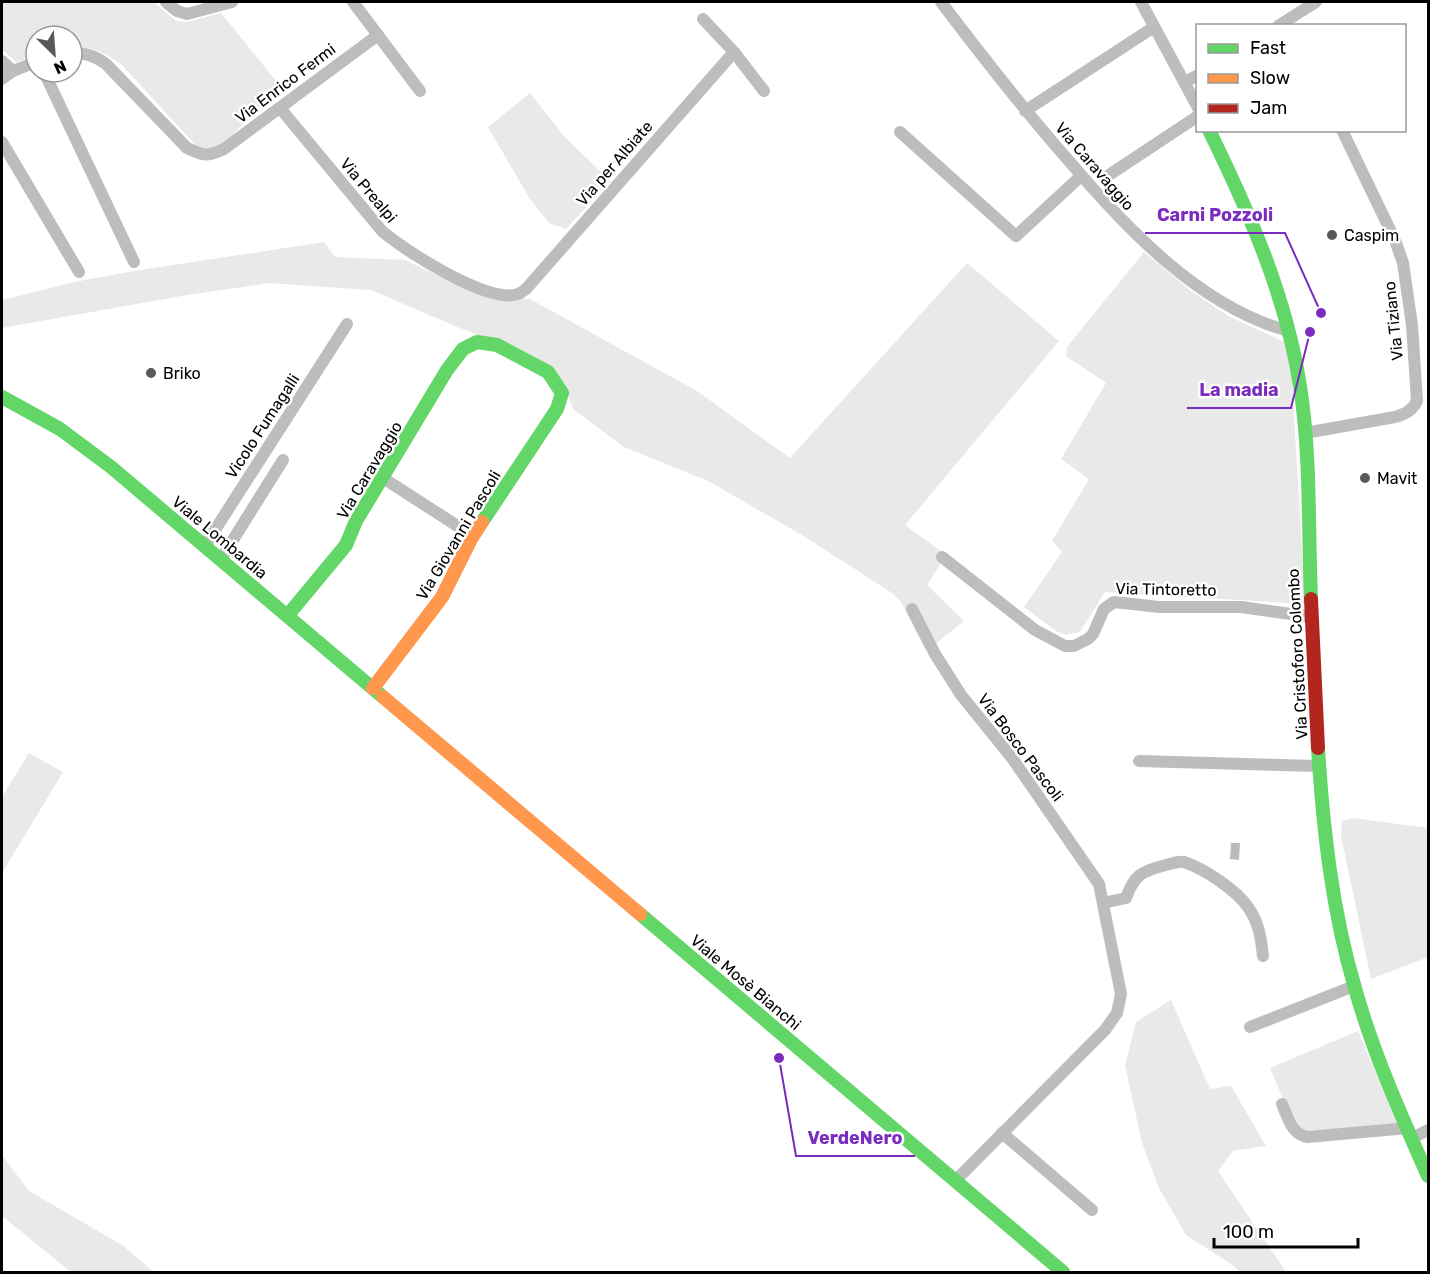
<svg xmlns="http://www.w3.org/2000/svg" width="1430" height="1274" font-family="Rubik,sans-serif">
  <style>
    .green { fill: #e9e9e9 }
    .water { fill: #bbb }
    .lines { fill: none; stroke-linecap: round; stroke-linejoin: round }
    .street { stroke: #bdbdbd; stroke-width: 12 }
    .fast { stroke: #63d668; stroke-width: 14 }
    .slow { stroke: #ff974d; stroke-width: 14 }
    .jam { stroke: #b3261e; stroke-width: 14 }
    .poi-dot { fill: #595959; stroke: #fff; stroke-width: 2 }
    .labels { text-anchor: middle; stroke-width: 5; stroke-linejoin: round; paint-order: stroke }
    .street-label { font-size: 16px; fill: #000; stroke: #fff }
    .poi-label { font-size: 16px; fill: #000; stroke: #fff; text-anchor: start }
    .leader { fill: none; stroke: #7b2cbf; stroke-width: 2 }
    .callout-dot { fill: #7b2cbf; stroke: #fff; stroke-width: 2 }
    .callout-label { font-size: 18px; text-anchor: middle; font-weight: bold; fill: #7b2cbf; stroke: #fff; stroke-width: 5; stroke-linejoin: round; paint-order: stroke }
  </style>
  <rect width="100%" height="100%" fill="#fff"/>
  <g class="green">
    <path d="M2,2H154L176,21L187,22L221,13L281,87L216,151L199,149L123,66C109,55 90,44 72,48V36H36V57L16,62L2,49Z"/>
    <polygon points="530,93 563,135 610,181 566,229 549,223 530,199 488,127"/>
    <polygon points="324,242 335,257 405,260 453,283 488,295 530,299 697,391 790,458 967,263 1059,341 905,525 946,555 927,585 964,621 935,644 925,649 901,602 892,593 802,535 708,481 624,447 573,409 564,384 517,350 455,326 371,290 269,283 187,295 2,328 2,300 74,282 134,271"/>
    <polygon points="1144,252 1190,290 1230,317 1285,342 1291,364 1305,604 1105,592 1080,632 1066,635 1056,631 1024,607 1062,552 1052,541 1089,479 1061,459 1106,383 1066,356 1067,347"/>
    <polygon points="29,753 63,772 2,873 2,797"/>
    <polygon points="1353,818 1428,828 1428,957 1371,979 1341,836 1342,821"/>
    <polygon points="1171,1000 1210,1089 1231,1086 1266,1146 1233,1151 1218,1171 1286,1272 1239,1272 1234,1266 1186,1235 1159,1188 1142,1143 1125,1065 1136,1022"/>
    <polygon points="1358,1031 1397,1124 1297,1132 1270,1068"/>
    <polygon points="2,1155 29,1191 122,1245 154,1272 71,1272 2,1216"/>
  </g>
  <polygon class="water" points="1231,843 1240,843 1239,860 1230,859"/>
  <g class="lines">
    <g class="street">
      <polyline points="166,2 177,11 187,14 232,2"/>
      <polyline points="353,2 420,91"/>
      <path d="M941,2C982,56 1024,110 1069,161C1126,228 1201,308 1289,331"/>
      <polyline points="1141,2 1198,108"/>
      <polyline points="703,19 734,52 764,91"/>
      <polyline points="1278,26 1316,2"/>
      <path d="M72,53C86,53 95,56 106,64L187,148C204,156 207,157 224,149L378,35"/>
      <polyline points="2,61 13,71"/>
      <polyline points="44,72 134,262"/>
      <polyline points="2,79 13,71 36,62"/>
      <polyline points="1185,82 1198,75"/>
      <path d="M280,108L382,231C404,250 489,305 518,294C521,293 523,291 526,289L734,52"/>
      <polyline points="1025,111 1154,27"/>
      <polyline points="900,132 1016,236 1081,176"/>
      <polyline points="2,142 79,272"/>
      <polyline points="1109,175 1198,116"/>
      <path d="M1305,433L1395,417C1405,414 1412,411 1417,401L1412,325L1403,263L1395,240L1342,130"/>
      <polyline points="383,478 473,536"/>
      <polyline points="204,547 347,324"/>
      <polyline points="942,557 1035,630 1065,646 1074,646 1088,639 1093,634 1104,609 1114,602 1159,607 1241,607 1312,617"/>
      <polyline points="221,559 283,460"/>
      <polyline points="912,609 935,654 961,695 1012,758 1099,884 1121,994 1117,1013 1105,1030 956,1180"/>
      <polyline points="1139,761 1319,766"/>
      <path d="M1103,903L1126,898C1134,875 1142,871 1166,865C1171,864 1178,861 1184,862C1205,869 1236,890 1248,907C1259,923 1261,938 1263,956"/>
      <polyline points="1250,1027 1354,986"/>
      <path d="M1282,1104C1288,1118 1292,1135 1308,1137L1408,1128"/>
      <polyline points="1002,1133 1092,1210"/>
      <polyline points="1412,1138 1428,1130"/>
    </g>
    <g class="fast">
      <path d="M1209,130C1249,212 1286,295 1300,386C1311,456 1308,529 1311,599"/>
      <polyline points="2,397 60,429 111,467 383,697"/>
      <polyline points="288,615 346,545 356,521 447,370 463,349 477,342 497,345 548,372 562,393 557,409 482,522"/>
      <path d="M1318,748C1323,828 1332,911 1355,988C1373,1053 1401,1115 1428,1176"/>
      <polyline points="640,914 1063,1272"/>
    </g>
    <g class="slow">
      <polyline points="373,688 442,597 471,539 482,522"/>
      <polyline points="383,697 640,914"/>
    </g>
    <polyline class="jam" points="1311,599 1318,748"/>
  </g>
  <g class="poi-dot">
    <circle cx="1332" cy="235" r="6"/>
    <circle cx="151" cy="373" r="6"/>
    <circle cx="1365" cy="478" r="6"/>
  </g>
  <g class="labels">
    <g class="street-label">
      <text transform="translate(285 83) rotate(-37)" y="6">Via Enrico Fermi</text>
      <text transform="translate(614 163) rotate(-49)" y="6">Via per Albiate</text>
      <text transform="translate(1095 166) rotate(49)" y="6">Via Caravaggio</text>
      <text transform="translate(369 190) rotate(50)" y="6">Via Prealpi</text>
      <text transform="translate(1393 321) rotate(-96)" y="6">Via Tiziano</text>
      <text transform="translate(262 426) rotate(-57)" y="6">Vicolo Fumagalli</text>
      <text transform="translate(369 470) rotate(-59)" y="6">Via Caravaggio</text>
      <text transform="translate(458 535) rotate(-59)" y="6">Via Giovanni Pascoli</text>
      <text transform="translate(220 537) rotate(40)" y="6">Viale Lombardia</text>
      <text transform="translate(1166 589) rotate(1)" y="6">Via Tintoretto</text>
      <text transform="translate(1297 654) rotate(-93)" y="6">Via Cristoforo Colombo</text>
      <text transform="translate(1021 747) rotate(53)" y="6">Via Bosco Pascoli</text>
      <text transform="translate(746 982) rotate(40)" y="6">Viale Mosè Bianchi</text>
    </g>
    <g class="poi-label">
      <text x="1344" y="241">Caspim</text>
      <text x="163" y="379">Briko</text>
      <text x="1377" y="484">Mavit</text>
    </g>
  </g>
  <path class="leader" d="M1321 313L1285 233H1145M1310 332L1291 408H1187M779 1058L796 1156H915"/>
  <g class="callout-dot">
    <circle cx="1321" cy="313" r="6"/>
    <circle cx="1310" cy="332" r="6"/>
    <circle cx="779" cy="1058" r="6"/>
  </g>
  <g class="callout-label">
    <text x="1215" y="221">Carni Pozzoli</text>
    <text x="1239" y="396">La madia</text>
    <text x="855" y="1144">VerdeNero</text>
  </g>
  <rect width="1430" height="1274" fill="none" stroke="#000000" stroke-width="6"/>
  <rect x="1196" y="24" width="210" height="108" fill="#ffffff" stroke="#999999" stroke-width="1.5"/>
  <rect x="1208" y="44" width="30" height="9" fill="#63d668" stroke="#999999" stroke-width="1.5"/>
  <text x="1250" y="54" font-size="18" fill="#000000">Fast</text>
  <rect x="1208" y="74" width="30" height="9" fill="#ff974d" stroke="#999999" stroke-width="1.5"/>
  <text x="1250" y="84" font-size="18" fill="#000000">Slow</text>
  <rect x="1208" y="104" width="30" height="9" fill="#b3261e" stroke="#999999" stroke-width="1.5"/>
  <text x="1250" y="114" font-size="18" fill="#000000">Jam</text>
  <g transform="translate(54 54) rotate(155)"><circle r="28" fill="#ffffff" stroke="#999999" stroke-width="1.5"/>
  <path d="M0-4.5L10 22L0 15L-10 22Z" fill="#595959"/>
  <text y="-9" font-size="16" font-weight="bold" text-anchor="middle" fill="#000000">N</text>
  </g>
  <path d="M1214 1238v9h144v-9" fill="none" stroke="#000000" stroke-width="3"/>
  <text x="1223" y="1238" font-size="18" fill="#000000" stroke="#ffffff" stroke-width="4.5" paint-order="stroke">100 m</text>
</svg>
